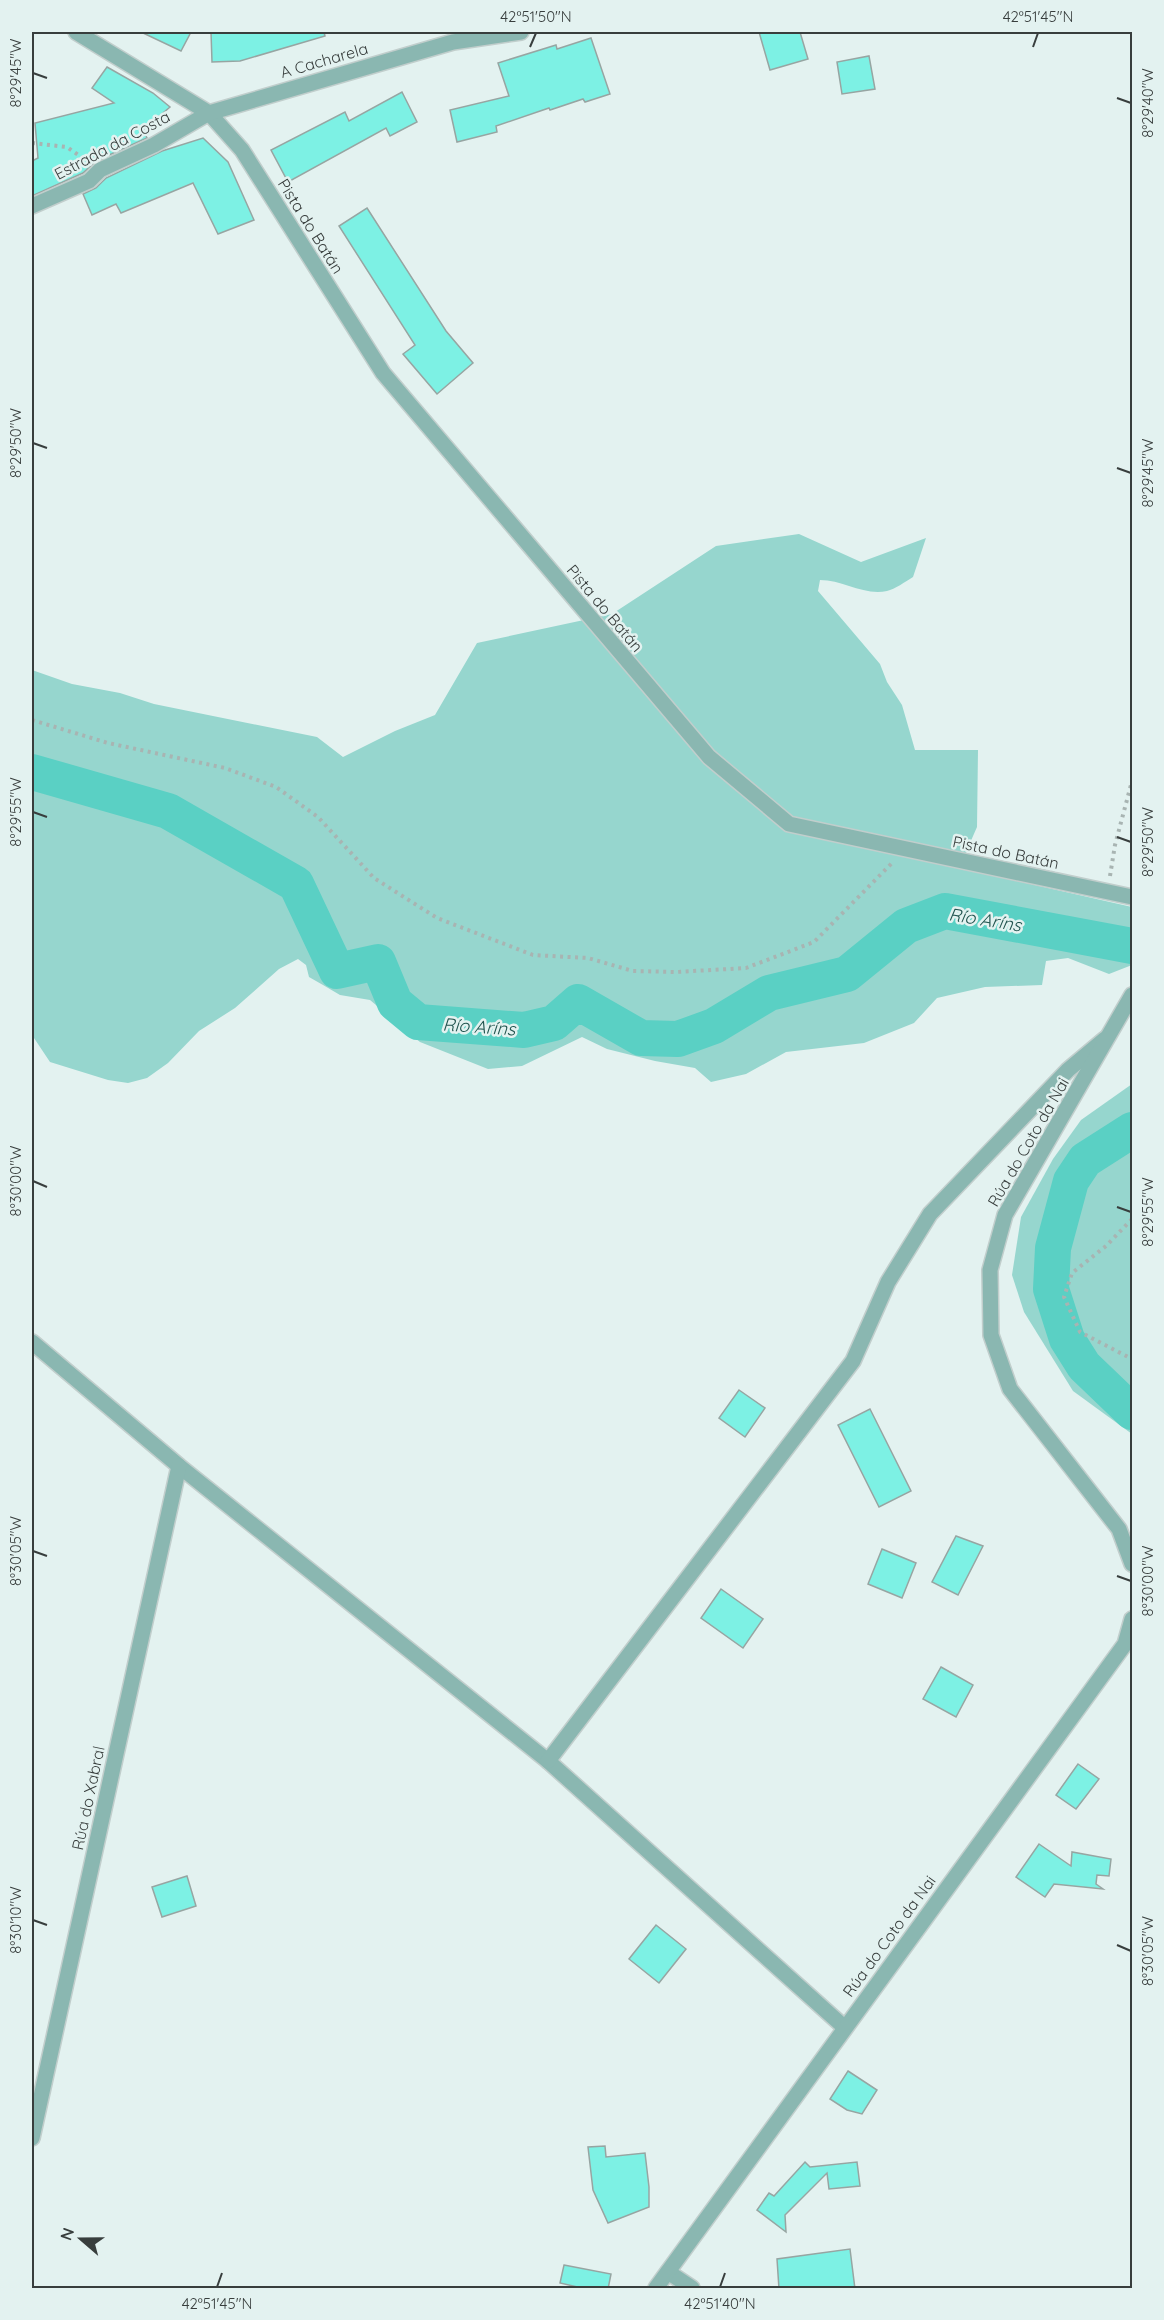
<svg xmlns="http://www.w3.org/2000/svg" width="1164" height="2320" font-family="Quicksand,sans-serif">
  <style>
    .green { fill: #96d6ce }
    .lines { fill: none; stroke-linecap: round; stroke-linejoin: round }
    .river { stroke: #5ad0c4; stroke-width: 36 }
    .building { fill: #7df1e4; stroke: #97a5a2; stroke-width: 1.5 }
    .minor-casing { stroke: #c1cecc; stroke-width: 18 }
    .tertiary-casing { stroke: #c1cecc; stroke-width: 18 }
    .path { stroke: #a8b4b2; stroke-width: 4; stroke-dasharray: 3 4.5; stroke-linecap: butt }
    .minor { stroke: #8ab7b1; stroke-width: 15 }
    .tertiary { stroke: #8ab7b1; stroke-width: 15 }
    .ticks { fill: none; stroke: #383e3d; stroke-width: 2 }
    .labels { text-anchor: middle; stroke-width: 5; stroke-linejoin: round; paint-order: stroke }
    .street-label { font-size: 16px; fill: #383e3d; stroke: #e3f2f0 }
    .water-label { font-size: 18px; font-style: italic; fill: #21544f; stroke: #e3f2f0 }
    .neatline { fill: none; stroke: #383e3d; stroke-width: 2 }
    .ticks-label { font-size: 15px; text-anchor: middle; fill: #383e3d }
  </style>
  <rect width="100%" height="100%" fill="#e3f2f0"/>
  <g class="green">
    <path d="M799,534L861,562L926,538L913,577C905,582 895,589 887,591C864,596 843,580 820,580L818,591L880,664L887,682L902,705L915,750H978L977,827L966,852L982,873L1132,907V965L1109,974L1068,958L1046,961L1042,985L985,987L937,998L914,1023L864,1043L786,1052L746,1074L711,1082L695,1068L655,1061L607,1049L582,1037L522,1066L488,1069L420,1042L370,1000L340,995L323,985L309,977L306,965L298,959L279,969L235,1008L199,1031L168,1063L147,1078L128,1083L108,1080L50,1062L32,1035V670L72,684L120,693L154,704L317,737L343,757L395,731L435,715L477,643L612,614L716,546Z"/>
    <polygon points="1132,1084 1132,1434 1073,1391 1024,1312 1012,1275 1021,1217 1053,1159 1081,1120"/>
  </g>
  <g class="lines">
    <g class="river">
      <polyline points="32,772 168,811 296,884 337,971 378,962 395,1003 418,1022 524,1030 554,1023 578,1002 641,1038 678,1039 714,1026 769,993 847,974 906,926 945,911 1132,946"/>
      <polyline points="1132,1130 1085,1160 1071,1181 1053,1248 1051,1289 1067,1339 1084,1366 1132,1412"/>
    </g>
  </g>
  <g class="building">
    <polygon points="141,32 191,32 181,51"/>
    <polygon points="211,32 324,32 325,36 240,61 212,62"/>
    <polygon points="759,32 800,32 808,59 770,70"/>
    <polygon points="591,38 610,94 585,102 583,99 550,110 549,108 496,126 497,132 457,142 450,110 509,96 498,63 556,45 557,49"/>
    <polygon points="869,56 875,89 842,94 837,62"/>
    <polygon points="107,67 153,93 170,107 143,130 147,138 96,161 83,173 32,196 32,161 38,158 35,123 114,103 92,88"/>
    <polygon points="402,92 417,122 390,136 386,128 288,182 271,150 345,112 349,121"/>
    <polygon points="203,138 228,162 254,220 218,234 193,183 121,213 116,204 92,215 83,194 96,188 106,178 162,151"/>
    <polygon points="367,208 446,331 473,363 437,394 403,354 415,345 339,226"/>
    <polygon points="739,1390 765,1408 745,1437 719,1418"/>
    <polygon points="870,1409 911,1491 879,1507 838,1425"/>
    <polygon points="956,1536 983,1546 958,1595 932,1582"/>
    <polygon points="882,1549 916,1563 902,1598 868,1584"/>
    <polygon points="721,1589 763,1619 743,1648 701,1618"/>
    <polygon points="941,1667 973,1685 956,1717 923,1699"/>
    <polygon points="1078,1764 1099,1779 1076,1809 1056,1795"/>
    <polygon points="1039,1844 1071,1866 1072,1852 1111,1859 1109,1876 1097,1875 1096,1884 1103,1889 1054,1884 1045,1897 1016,1877"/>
    <polygon points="187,1876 196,1906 162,1917 152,1887"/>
    <polygon points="656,1925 686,1949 659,1983 629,1959"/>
    <polygon points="848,2071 877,2090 862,2114 847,2110 830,2099"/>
    <polygon points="605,2146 606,2157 645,2153 649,2187 649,2207 608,2223 593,2190 588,2147"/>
    <polygon points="805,2162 810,2167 857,2162 860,2186 829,2189 827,2173 785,2215 786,2232 757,2210 769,2193 774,2196"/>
    <polygon points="850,2249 855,2289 779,2289 777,2259"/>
    <polygon points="564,2265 611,2274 608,2289 586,2289 560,2283"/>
  </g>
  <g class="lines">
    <g class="minor-casing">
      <g id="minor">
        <polyline points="76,32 209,113 242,150 383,373 709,757 789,824 1132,897"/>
        <polyline points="32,206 89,181 100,170 154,145 209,113 453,42 521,32"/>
        <polyline points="32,1342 179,1466 548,1761 844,2027"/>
        <polyline points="548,1761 853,1361 888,1282 930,1214 1068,1070 1105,1039"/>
        <polyline points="32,2138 179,1466"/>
        <polyline points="668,2272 692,2288"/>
      </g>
    </g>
    <g class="tertiary-casing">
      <g id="tertiary">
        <polyline points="1132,995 1005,1215 990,1270 991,1335 1010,1389 1119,1529 1132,1564"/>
        <polyline points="656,2288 1125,1644 1132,1619"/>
      </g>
    </g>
    <g class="path">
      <polyline points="32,143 67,147 87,161"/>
      <polyline points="32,720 108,743 225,768 276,787 318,817 374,878 437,918 533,955 588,958 633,971 676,972 746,968 814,942 892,863"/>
      <polyline points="1110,876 1115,845 1132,781"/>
      <polyline points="1132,1219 1106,1246 1072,1273 1064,1297 1080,1332 1132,1359"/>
    </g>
    <use href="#minor" class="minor"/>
    <use href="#tertiary" class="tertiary"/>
  </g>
  <path class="ticks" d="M530,47L536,33M1033,47L1038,33M33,73L47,78M1117,98L1131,103M33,443L47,448M1117,468L1131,473M33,812L47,817M1117,837L1131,842M33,1181L47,1187M1117,1207L1131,1212M33,1551L47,1556M1117,1576L1131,1581M33,1920L47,1925M1117,1945L1131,1951M217,2287L222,2273M720,2287L725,2273"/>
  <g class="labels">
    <g class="street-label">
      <text transform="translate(324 60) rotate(-16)" y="6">A Cacharela</text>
      <text transform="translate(112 145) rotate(-28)" y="6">Estrada da Costa</text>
      <text transform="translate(311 226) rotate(58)" y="6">Pista do Batán</text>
      <text transform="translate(605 608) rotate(50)" y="6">Pista do Batán</text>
      <text transform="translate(1006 852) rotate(12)" y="6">Pista do Batán</text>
      <text transform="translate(1028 1142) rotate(-60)" y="6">Rúa do Coto da Nai</text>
      <text transform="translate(88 1798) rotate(-78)" y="6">Rúa do Xabral</text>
      <text transform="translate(889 1936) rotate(-54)" y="6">Rúa do Coto da Nai</text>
    </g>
    <g class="water-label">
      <text transform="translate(985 920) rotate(9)" y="6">Río Aríns</text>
      <text transform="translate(479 1027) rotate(4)" y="6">Río Aríns</text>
    </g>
  </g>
  <rect width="1164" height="2320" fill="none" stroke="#e3f2f0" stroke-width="66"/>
  <g transform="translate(81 2239) rotate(290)" stroke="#e3f2f0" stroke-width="4.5" paint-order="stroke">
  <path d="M0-4.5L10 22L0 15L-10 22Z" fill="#383e3d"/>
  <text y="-9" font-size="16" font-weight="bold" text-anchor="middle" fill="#383e3d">N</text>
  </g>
  <rect x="33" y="33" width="1098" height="2254" class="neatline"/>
  <g class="ticks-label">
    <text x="536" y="22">42°51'50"N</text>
    <text x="1038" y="22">42°51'45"N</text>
    <text transform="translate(16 73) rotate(-90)" y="5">8°29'45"W</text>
    <text transform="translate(1148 103) rotate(-90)" y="5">8°29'40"W</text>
    <text transform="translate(16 443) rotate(-90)" y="5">8°29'50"W</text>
    <text transform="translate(1148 473) rotate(-90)" y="5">8°29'45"W</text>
    <text transform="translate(16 812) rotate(-90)" y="5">8°29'55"W</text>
    <text transform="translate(1148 842) rotate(-90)" y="5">8°29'50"W</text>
    <text transform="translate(16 1181) rotate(-90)" y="5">8°30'00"W</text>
    <text transform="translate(1148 1212) rotate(-90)" y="5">8°29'55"W</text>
    <text transform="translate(16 1551) rotate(-90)" y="5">8°30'05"W</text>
    <text transform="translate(1148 1581) rotate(-90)" y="5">8°30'00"W</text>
    <text transform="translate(16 1920) rotate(-90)" y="5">8°30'10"W</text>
    <text transform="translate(1148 1951) rotate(-90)" y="5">8°30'05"W</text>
    <text x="217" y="2309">42°51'45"N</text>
    <text x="720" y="2309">42°51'40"N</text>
  </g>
</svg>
